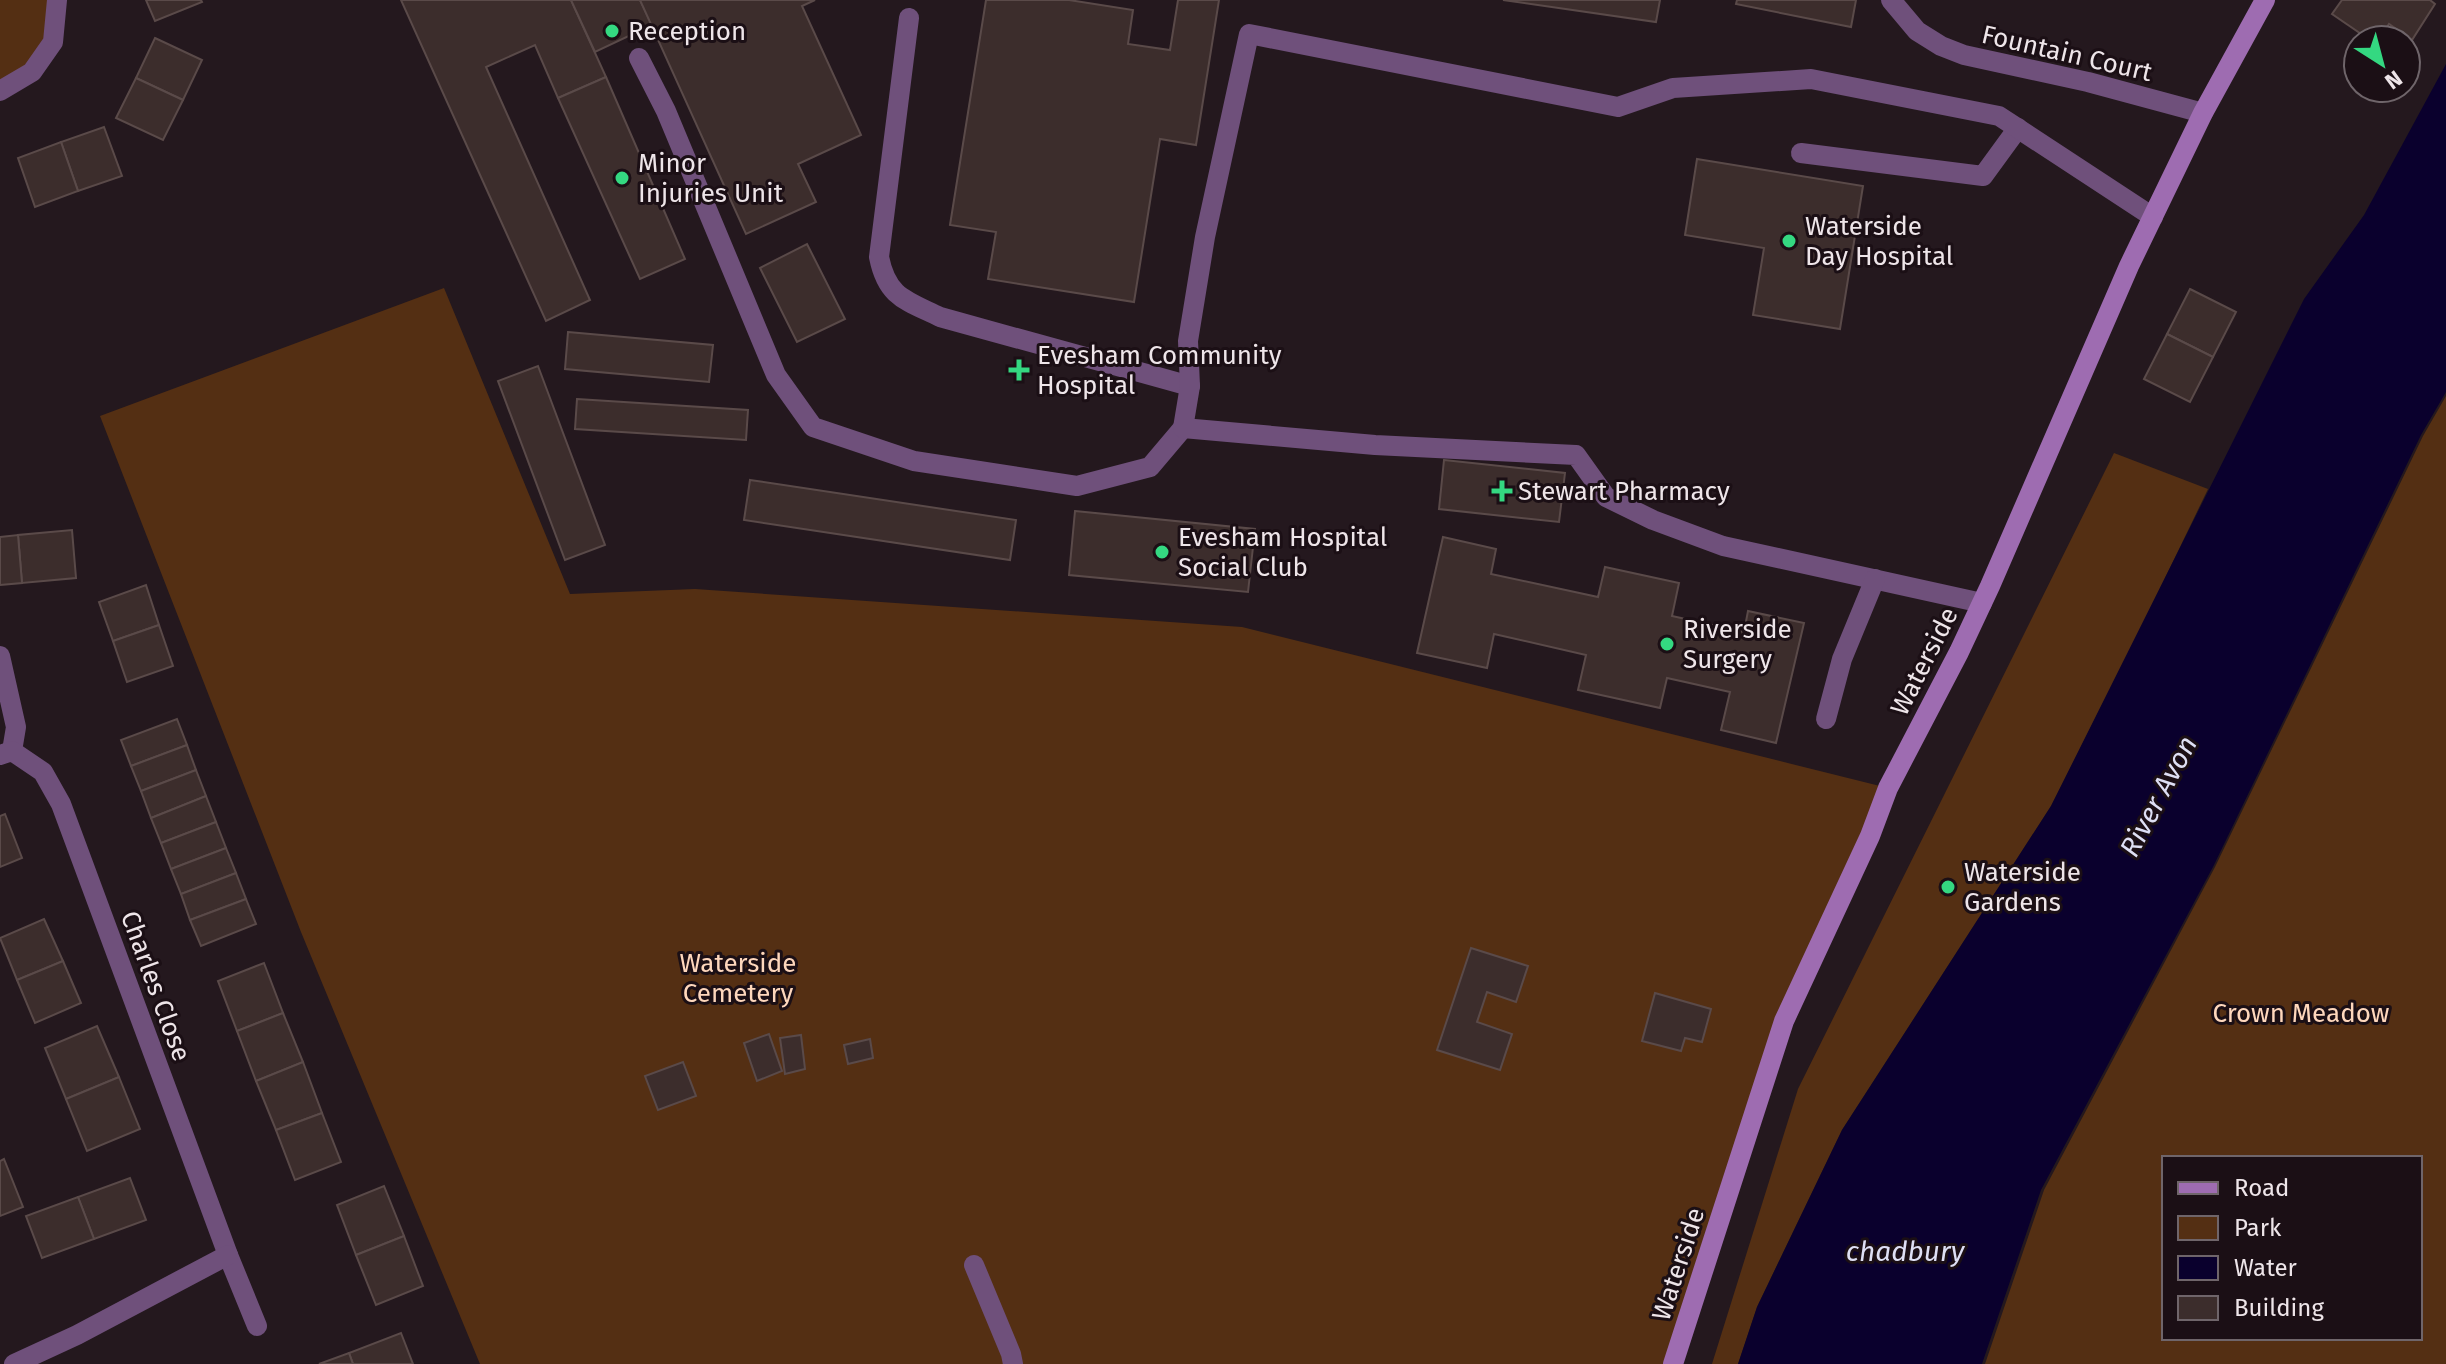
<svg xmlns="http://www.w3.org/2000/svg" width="2446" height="1364" font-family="'Fira Sans',sans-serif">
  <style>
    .green { fill: #542f13; fill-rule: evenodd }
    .water { fill: #0a002d }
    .building { fill: #3c2d2c; stroke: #5a4a49; stroke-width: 2 }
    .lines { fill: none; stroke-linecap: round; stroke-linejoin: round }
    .service { stroke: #6f507b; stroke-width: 20 }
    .minor { stroke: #6f507b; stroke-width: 20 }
    .secondary { stroke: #9e6cb1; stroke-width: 20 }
    .poi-dot { fill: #34d881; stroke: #1b0f15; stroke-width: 3 }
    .labels { text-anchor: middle; stroke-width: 6; stroke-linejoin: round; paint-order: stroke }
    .poi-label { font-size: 26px; fill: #eee5e9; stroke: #1b0f15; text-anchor: start }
    .street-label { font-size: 26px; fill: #eee5e9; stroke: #1b0f15 }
    .park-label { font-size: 26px; fill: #fed7bc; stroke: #1b0f15 }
    .water-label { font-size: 28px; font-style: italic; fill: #dedff4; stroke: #1b0f15 }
  </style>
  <rect width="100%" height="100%" fill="#24181e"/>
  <g class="green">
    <polygon points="0,0 57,0 53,42 0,91"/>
    <polygon points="444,288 570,594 695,589 1242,627 1888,788 1784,1021 1673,1364 480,1364 301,932 100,416"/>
    <path d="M2446,396V1364H1985L2044,1190L2215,867L2423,436ZM2164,1158H2420V1338H2164Z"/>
    <polygon points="2114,453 2208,489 2140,630 2051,806 1842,1130 1757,1307 1738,1364 1712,1364 1798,1089"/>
  </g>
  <polygon class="water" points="2446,64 2446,392 2421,435 2214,865 2041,1190 1982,1364 1738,1364 1757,1307 1842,1130 2051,806 2304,299 2364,215"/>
  <g class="building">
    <polygon points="146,0 201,0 202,2 155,21"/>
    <polygon points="401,0 571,0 606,77 558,98 535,45 486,67 590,300 546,321"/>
    <polygon points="571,0 640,0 652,25 595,52"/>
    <polygon points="640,0 815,0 802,6 861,135 798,164 816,202 746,234"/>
    <polygon points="986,0 1069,0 1133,10 1128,44 1170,50 1178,0 1219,0 1196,145 1160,139 1134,302 988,279 996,232 950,225"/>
    <polygon points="1503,0 1660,0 1656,22"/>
    <polygon points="1737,0 1856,0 1851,27 1736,4"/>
    <polygon points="2342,0 2430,0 2435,4 2412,40 2389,24 2378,40 2370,40 2332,14"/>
    <polygon points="155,38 202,60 183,100 136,78"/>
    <polygon points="606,77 685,259 640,279 558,98"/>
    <polygon points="136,78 183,100 163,140 116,118"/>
    <polygon points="104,127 122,176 78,191 61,142"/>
    <polygon points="61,142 78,191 35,207 18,158"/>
    <polygon points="1697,159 1863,186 1840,329 1753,315 1764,248 1685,235"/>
    <polygon points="807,244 845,319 797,342 760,268"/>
    <polygon points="2190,289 2236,312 2213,357 2167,334"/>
    <polygon points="568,332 713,345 709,382 565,369"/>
    <polygon points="2167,334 2213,357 2190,402 2144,379"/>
    <polygon points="538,366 605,545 565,560 498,381"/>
    <polygon points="577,399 748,410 746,440 575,429"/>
    <polygon points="1444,460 1565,473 1559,522 1439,509"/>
    <polygon points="750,480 1016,520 1010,560 744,520"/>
    <polygon points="1075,511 1255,529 1248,592 1069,575"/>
    <polygon points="72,530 76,578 22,583 18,535"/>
    <polygon points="18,535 22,583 0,585 0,537"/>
    <polygon points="1443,537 1496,549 1491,574 1598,597 1605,567 1679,583 1672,616 1744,632 1748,611 1804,623 1776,743 1721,730 1730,692 1667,678 1660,708 1578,690 1586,655 1494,634 1487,668 1417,653"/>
    <polygon points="146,585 159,625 113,641 99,602"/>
    <polygon points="159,625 173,666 127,682 113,641"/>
    <polygon points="177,719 187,745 131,766 121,740"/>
    <polygon points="187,745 196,770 141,791 131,766"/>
    <polygon points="196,770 206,796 151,818 141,791"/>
    <polygon points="206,796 216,822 161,843 151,818"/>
    <polygon points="5,814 22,858 0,867 0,816"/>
    <polygon points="216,822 226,848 171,869 161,843"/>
    <polygon points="226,848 236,873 181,894 171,869"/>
    <polygon points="236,873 246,899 190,920 181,894"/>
    <polygon points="246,899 256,924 201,946 190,920"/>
    <polygon points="44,919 63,961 17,980 0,938"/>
    <polygon points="1471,948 1528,966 1516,1002 1487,992 1477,1022 1512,1034 1500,1070 1437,1050"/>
    <polygon points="63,961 81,1003 35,1023 17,980"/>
    <polygon points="264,963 283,1013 237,1031 218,981"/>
    <polygon points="1655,993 1711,1009 1702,1042 1685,1038 1681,1051 1642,1041"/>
    <polygon points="283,1013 303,1062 256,1081 237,1031"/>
    <polygon points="97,1026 119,1077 66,1099 45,1048"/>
    <polygon points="769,1034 782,1071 757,1081 744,1043"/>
    <polygon points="801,1035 805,1069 785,1074 780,1038"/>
    <polygon points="870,1039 873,1058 848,1064 844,1045"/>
    <polygon points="303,1062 322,1113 276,1130 256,1081"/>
    <polygon points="683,1062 696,1096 658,1110 645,1076"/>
    <polygon points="119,1077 140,1129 87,1151 66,1099"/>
    <polygon points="322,1113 341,1162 295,1180 276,1130"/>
    <polygon points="4,1159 23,1207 0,1216 0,1161"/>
    <polygon points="130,1178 146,1220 94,1239 78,1197"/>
    <polygon points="384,1186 404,1236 356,1255 337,1205"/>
    <polygon points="78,1197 94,1239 42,1258 26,1216"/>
    <polygon points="404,1236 423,1286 376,1305 356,1255"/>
    <polygon points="401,1333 413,1364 353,1364 349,1353"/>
    <polygon points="349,1353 353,1364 319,1364"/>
  </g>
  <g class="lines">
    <g class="service">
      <path d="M909,18L879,257C887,297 905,300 940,317L1190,386"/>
      <polyline points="639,58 666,111 776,375 813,427 914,461 1077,486 1150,467 1183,428"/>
      <polyline points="1801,153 1983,176 2018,128"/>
      <polyline points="1982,603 1723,546 1653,520 1606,497 1576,455 1375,445 1183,428 1190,386 1188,341 1205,237 1249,34 1618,107 1673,88 1811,79 1999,116 2153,217"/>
      <polyline points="1826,719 1842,659 1875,579"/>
      <polyline points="974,1265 1011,1354 1013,1364"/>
    </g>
    <g class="minor">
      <polyline points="1891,0 1917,31 1941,46 1964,55 2088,82 2203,113"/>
      <polyline points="0,91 32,72 53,42 57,0"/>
      <polyline points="0,656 16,727 12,751"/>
      <polyline points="0,755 12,751 43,772 61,804 228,1255 257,1326"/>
      <polyline points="14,1364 77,1335 228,1255"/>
    </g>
    <polyline class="secondary" points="1673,1364 1784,1021 1870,836 1888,788 1959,652 1990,586 2129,266 2203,113 2265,0"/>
  </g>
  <g class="poi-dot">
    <circle cx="612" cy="31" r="8"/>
    <circle cx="622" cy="178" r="8"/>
    <circle cx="1789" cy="241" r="8"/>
    <path d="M1015 358h8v8h8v8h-8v8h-8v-8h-8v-8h8z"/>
    <path d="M1498 479h8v8h8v8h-8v8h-8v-8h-8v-8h8z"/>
    <circle cx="1162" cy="552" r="8"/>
    <circle cx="1667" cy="644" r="8"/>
    <circle cx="1948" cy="887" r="8"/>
  </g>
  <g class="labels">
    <g class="poi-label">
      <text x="628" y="40">Reception</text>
      <text x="638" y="172">Minor<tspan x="638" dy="30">Injuries Unit</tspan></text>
      <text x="1805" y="235">Waterside<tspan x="1805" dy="30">Day Hospital</tspan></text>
      <text x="1037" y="364">Evesham Community<tspan x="1037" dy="30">Hospital</tspan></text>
      <text x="1518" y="500">Stewart Pharmacy</text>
      <text x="1178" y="546">Evesham Hospital<tspan x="1178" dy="30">Social Club</tspan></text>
      <text x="1683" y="638">Riverside<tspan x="1683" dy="30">Surgery</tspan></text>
      <text x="1964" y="881">Waterside<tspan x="1964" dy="30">Gardens</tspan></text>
    </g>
    <g class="street-label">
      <text transform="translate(2067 53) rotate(13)" y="9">Fountain Court</text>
      <text transform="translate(1924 661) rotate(-63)" y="9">Waterside</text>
      <text transform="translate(156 986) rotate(70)" y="9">Charles Close</text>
      <text transform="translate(1678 1264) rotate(-72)" y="9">Waterside</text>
    </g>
    <g class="park-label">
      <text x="738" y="972">Waterside<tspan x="738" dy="30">Cemetery</tspan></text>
      <text x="2301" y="1022">Crown Meadow</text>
    </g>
    <g class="water-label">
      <text transform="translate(2158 796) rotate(-62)" y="10">River Avon</text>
      <text x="1905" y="1261">chadbury</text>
    </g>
  </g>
  <rect x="2162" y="1156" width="260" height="184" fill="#1b0f15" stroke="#6f656a" stroke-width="2"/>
  <rect x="2178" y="1182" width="40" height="12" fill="#9e6cb1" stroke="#6f656a" stroke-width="2"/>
  <text x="2234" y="1196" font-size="24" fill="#eee5e9">Road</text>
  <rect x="2178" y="1216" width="40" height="24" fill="#542f13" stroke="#6f656a" stroke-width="2"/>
  <text x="2234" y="1236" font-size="24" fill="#eee5e9">Park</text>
  <rect x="2178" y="1256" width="40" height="24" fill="#0a002d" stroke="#6f656a" stroke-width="2"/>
  <text x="2234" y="1276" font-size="24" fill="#eee5e9">Water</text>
  <rect x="2178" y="1296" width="40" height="24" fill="#3c2d2c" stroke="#6f656a" stroke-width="2"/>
  <text x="2234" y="1316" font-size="24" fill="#eee5e9">Building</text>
  <g transform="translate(2382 64) rotate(144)"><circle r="38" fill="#1b0f15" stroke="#6f656a" stroke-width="2"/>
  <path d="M0-6L14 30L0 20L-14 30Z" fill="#34d881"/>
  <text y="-12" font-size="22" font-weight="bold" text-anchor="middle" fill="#eee5e9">N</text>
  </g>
</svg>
